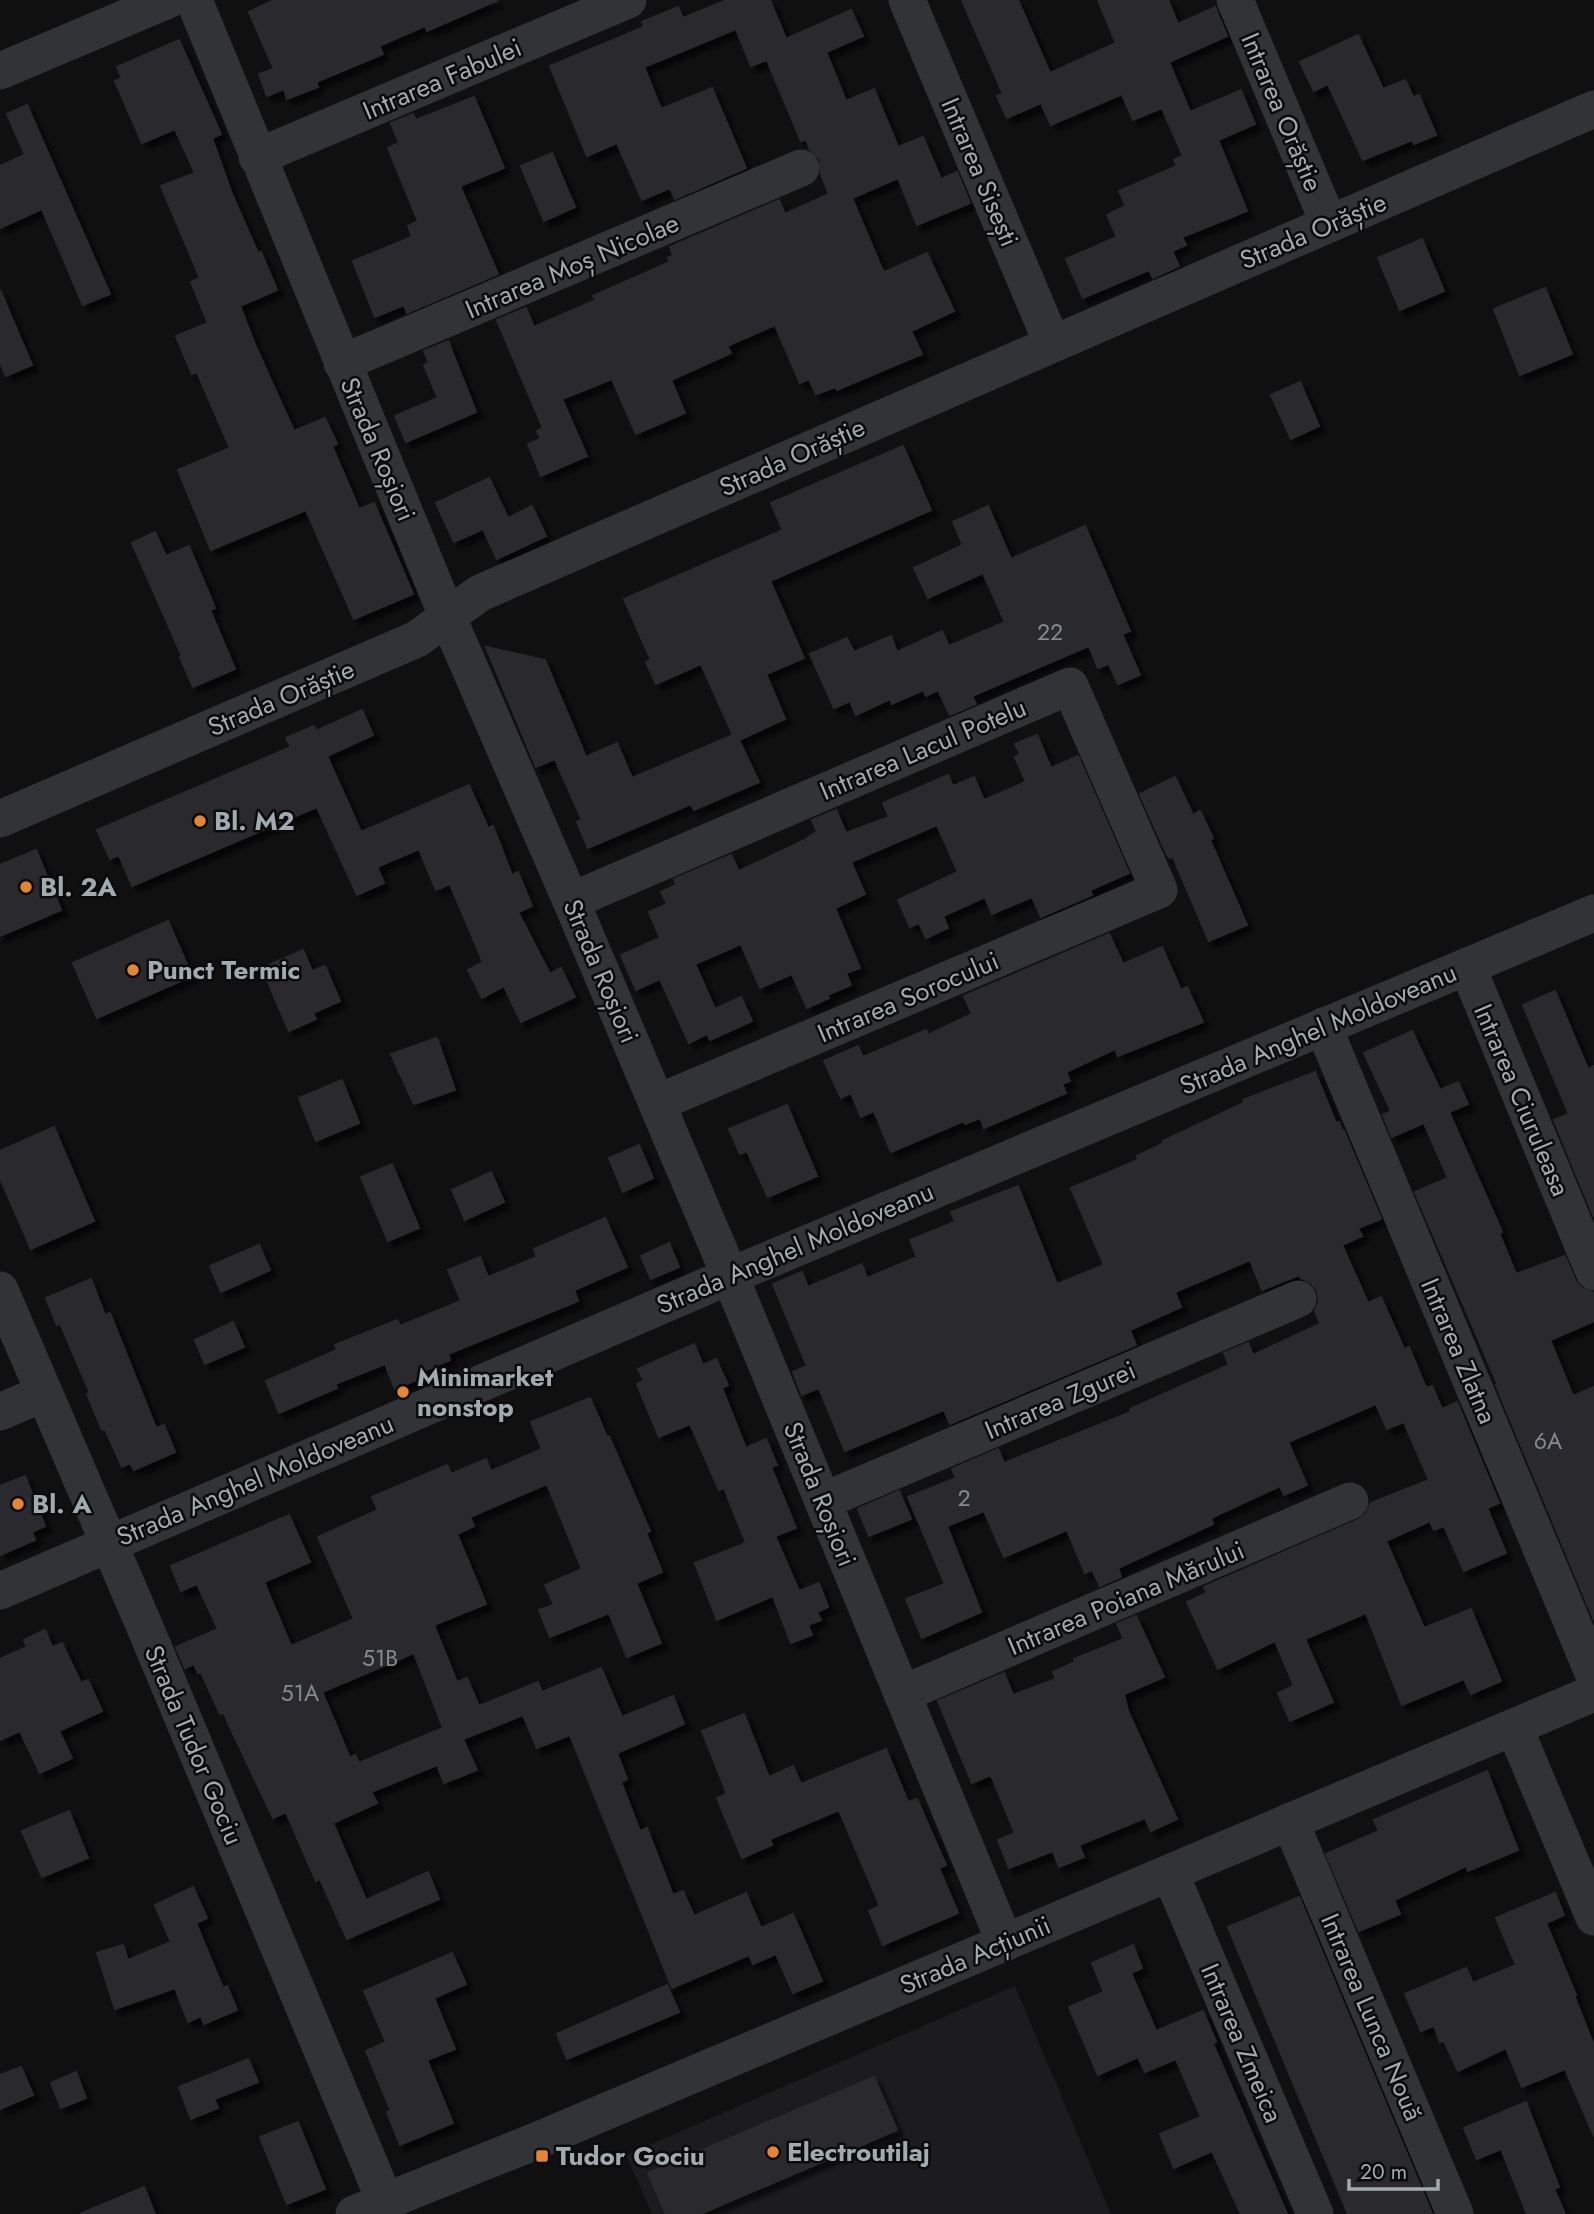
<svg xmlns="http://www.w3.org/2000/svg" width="1594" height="2214" font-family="Jost,sans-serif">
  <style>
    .built { fill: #1c1c1e }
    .building { fill: #2b2b2d; stroke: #2a2b2d; stroke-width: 2; fill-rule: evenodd; filter: url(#shadow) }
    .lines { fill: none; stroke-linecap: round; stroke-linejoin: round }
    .street { stroke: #313336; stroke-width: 37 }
    .poi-dot { fill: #e38536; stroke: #0b0b0c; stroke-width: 2.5 }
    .labels { text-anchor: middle; stroke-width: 5; stroke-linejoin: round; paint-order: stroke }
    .number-label { font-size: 23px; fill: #848a90 }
    .street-label { font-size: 26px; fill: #a2aab1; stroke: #0b0b0c }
    .poi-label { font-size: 26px; font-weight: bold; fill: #a2aab1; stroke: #0b0b0c; text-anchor: start }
  </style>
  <defs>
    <filter id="shadow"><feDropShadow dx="6" dy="6" stdDeviation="2" flood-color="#0009"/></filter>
  </defs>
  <rect width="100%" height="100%" fill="#101011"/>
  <polygon class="built" points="1015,1986 1111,2214 652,2214 626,2155"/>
  <g class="building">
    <polygon points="274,0 498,0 427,31 425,26 379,46 383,54 316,82 318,87 287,99 284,89 267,96 259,74 274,69 249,12"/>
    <polygon points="727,0 770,0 786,39 851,10 863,36 826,52 846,101 874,89 898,147 923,137 941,179 957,172 970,203 917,225 898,178 852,198 882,269 885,272 927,253 954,311 911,331 922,354 837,390 836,387 816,394 809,379 800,383 775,325 727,346 731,353 671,380 685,413 636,434 612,379 562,399 587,456 541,476 528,444 541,439 537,431 543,428 497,320 526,308 534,327 596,300 593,296 670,262 668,258 673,255 670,247 779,200 785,214 829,194 821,174 820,159 810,150 806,139 801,141 767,60 751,66 736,29 644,67 661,109 712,88 746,168 675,199 670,188 642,200 617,143 587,156 550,66 644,27 642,22 678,7 683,18"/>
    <polygon points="962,0 1018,0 1050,73 1116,43 1098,0 1168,0 1178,24 1215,7 1227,36 1169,62 1190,112 1241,90 1255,124 1218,140 1247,211 1182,237 1186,245 1172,251 1179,266 1153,278 1149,270 1083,298 1066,259 1117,237 1107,215 1126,206 1119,191 1177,166 1174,160 1183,156 1162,108 1133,120 1122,94 1051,125 1041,103 1007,118 997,96 1003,94"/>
    <polygon points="1358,35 1383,89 1405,80 1413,97 1419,95 1436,135 1414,144 1412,140 1363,160 1328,84 1314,91 1300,62"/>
    <polygon points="179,40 221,134 212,138 232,194 258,253 261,252 277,290 240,306 256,347 294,431 325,418 337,444 332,446 359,509 374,503 413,594 354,619 306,510 211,550 178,470 230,448 197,372 192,374 176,336 208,323 191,282 200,278 161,186 195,173 175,129 142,143 115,81 122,78 117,67"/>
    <polygon points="474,97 504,168 460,186 498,274 407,313 404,305 375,317 353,261 412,237 408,226 418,221 388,148 399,143 391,123 413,114 416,120"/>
    <polygon points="27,105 110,294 83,305 42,209 0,228 0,166 25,155 7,114"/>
    <polygon points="552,153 575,207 544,221 521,166"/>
    <polygon points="1422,239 1444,291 1400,310 1378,258"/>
    <polygon points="1545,288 1572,354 1520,375 1494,309"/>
    <polygon points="0,290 32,365 6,376 0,362"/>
    <polygon points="448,341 476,412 406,442 395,416 438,398 424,365 429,363 424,351"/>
    <polygon points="1300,382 1319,426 1291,439 1271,395"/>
    <polygon points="903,446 931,510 770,581 804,658 766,674 785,719 739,740 759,782 694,810 691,804 588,848 577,822 582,820 555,759 536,767 486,647 545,660 586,757 617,743 632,778 733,735 701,664 656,684 646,662 651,660 624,599 783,530 771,503"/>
    <polygon points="489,478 508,518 532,506 546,536 497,559 483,529 454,542 436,503"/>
    <polygon points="988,506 1011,559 1085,526 1130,631 1122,634 1140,675 1118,684 1109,664 1098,668 1089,646 972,696 976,704 950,715 938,690 926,696 923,690 892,704 890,699 856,715 850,701 834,708 810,654 847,638 854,652 891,636 897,652 942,631 949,646 1005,622 983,573 928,598 914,568 963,545 953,522"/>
    <polygon points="155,532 166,556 189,546 215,608 210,610 235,669 193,687 180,657 182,656 132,543"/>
    <polygon points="362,710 373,735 327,756 361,832 469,785 488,828 493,826 512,875 518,872 532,906 518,912 550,974 561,968 575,997 521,1022 504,986 482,998 468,970 483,962 450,884 436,890 419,849 377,867 384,883 357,895 317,807 132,886 119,855 110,859 97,830 291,747 286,738 314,726 316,731"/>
    <polygon points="1037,735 1051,768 1078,756 1129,873 1090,890 1092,895 1041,917 1032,897 992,914 985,897 943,916 948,928 926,938 919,923 910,927 898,900 958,872 937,825 851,862 865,894 835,908 860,968 846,973 851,985 827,995 829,998 807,1008 792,974 760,988 741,944 695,964 715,1009 741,997 752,1021 710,1040 707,1034 689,1043 660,979 636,990 621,955 660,938 649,912 667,904 661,892 676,885 674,879 731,855 739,871 809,838 808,837 817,832 812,820 836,810 846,833 889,817 883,803 948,775 953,786 974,777 984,800 1026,782 1015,757 1020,754 1015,744"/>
    <polygon points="1175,777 1193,815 1200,811 1213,838 1210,840 1247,925 1209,941 1173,857 1170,858 1167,855 1140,794"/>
    <polygon points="36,850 61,910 0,936 0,865"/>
    <polygon points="168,921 192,976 97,1018 73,963"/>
    <polygon points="1109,934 1123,964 1162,947 1181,990 1187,987 1203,1022 1118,1056 1115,1049 1066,1072 1070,1081 1062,1084 1066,1093 984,1128 980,1118 965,1124 964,1121 891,1152 874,1111 861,1117 851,1093 841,1098 824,1061 858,1046 863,1057 926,1030 928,1035 972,1014 964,996"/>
    <polygon points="303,950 312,971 325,966 340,1001 313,1013 316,1019 289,1031 262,968"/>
    <polygon points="1555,991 1588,1069 1594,1066 1594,1217 1554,1120 1569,1114 1523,1005"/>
    <polygon points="1412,1031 1440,1090 1458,1082 1468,1104 1449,1112 1502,1232 1499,1233 1516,1274 1565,1256 1575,1280 1581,1288 1594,1293 1594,1321 1550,1340 1573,1396 1594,1387 1594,1620 1496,1385 1498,1385 1415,1192 1448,1178 1424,1123 1392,1137 1383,1115 1391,1111 1364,1053"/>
    <polygon points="437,1038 455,1090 414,1104 391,1054"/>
    <polygon points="1315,1072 1336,1123 1339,1122 1343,1132 1344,1131 1381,1219 1358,1228 1362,1236 1342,1245 1368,1303 1381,1297 1404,1349 1409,1347 1426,1388 1432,1386 1442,1409 1457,1402 1499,1503 1487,1508 1506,1553 1464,1571 1444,1526 1434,1530 1430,1521 1386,1541 1424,1628 1471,1609 1501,1681 1471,1694 1464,1679 1402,1705 1366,1613 1305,1639 1333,1702 1290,1721 1278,1693 1294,1686 1275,1641 1218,1669 1187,1602 1207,1593 1204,1587 1358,1520 1366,1514 1371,1503 1429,1480 1404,1422 1387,1429 1376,1404 1288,1442 1307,1485 1284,1495 1280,1486 1211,1518 1213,1524 1118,1568 1121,1577 1100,1586 1092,1570 1085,1573 1067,1530 1004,1557 984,1511 947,1526 981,1612 922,1638 906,1599 945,1584 908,1497 956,1478 952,1469 998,1449 1004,1463 1131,1412 1130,1409 1229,1365 1224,1353 1248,1343 1253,1355 1320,1324 1315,1311 1319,1301 1317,1290 1311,1283 1301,1278 1299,1275 1262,1290 1250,1260 1175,1292 1181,1307 1130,1330 1136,1345 950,1424 944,1410 845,1451 819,1388 802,1395 793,1372 807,1366 773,1284 802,1272 808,1287 862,1264 867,1278 917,1257 910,1240 955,1222 951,1212 1018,1186 1057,1284 1104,1265 1071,1188 1138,1160 1137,1156 1164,1143 1163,1141 1244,1103 1243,1100"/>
    <polygon points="342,1080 359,1123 316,1141 299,1098"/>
    <polygon points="787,1105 817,1176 768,1197 747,1151 740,1154 729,1129"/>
    <polygon points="54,1127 94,1221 31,1249 0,1178 0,1151"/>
    <polygon points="639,1145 653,1178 623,1192 609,1158"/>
    <polygon points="392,1164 419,1228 388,1241 361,1177"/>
    <polygon points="491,1172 504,1202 465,1220 452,1190"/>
    <polygon points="605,1218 627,1267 574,1290 578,1301 448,1354 450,1360 419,1373 421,1378 395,1389 385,1364 335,1384 337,1388 279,1413 266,1381 337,1350 335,1345 397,1320 400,1326 461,1301 448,1270 480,1257 488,1277 537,1257 534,1249"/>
    <polygon points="669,1243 679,1267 651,1279 641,1256"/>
    <polygon points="259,1245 270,1270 221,1292 210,1266"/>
    <polygon points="91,1279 105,1315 110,1313 156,1428 164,1425 175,1452 134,1470 130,1463 122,1467 105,1429 102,1430 87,1394 90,1393 60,1323 57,1325 46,1298"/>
    <polygon points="233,1322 244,1347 205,1364 195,1340"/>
    <polygon points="694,1344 703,1365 716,1359 728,1385 722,1388 746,1448 766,1439 777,1465 771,1467 796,1528 775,1536 799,1591 819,1583 828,1607 817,1612 821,1620 808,1625 812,1635 791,1643 773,1596 717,1620 695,1563 746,1543 724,1488 719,1490 690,1424 659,1437 637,1384 644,1381 638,1369"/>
    <path d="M590,1398L607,1437L609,1436L650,1531L646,1533L662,1572L636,1583L661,1643L627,1657L609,1613L550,1637L539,1610L554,1605L545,1585L582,1569L547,1484L470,1517L474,1526L457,1534L486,1604L434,1625L457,1682L467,1678L479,1706L538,1682L542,1692L601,1668L622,1717L673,1696L684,1724L617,1753L627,1779L621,1782L640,1831L647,1828L673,1895L683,1891L694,1916L746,1893L761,1928L793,1914L822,1981L793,1993L776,1954L753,1964L749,1955L672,1988L570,1735L537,1748L523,1715L463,1739L477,1770L444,1783L437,1765L371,1792L377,1803L333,1823L366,1900L428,1872L439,1899L347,1939L320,1879L316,1881L286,1812L273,1818L223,1712L220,1714L201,1672L198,1673L194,1664L185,1668L176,1647L218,1629L197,1584L181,1591L171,1566L289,1515L310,1562L264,1582L291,1646L354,1619L318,1537L378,1510L372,1497L447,1465L451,1474L486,1459L491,1471L542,1449L531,1422ZM414,1653L443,1728L359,1763L355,1755L350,1758L322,1692Z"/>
    <polygon points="25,1476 45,1526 32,1532 35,1540 0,1555 0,1486"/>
    <polygon points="899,1491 911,1519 869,1536 858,1509"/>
    <polygon points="1136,1616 1164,1677 1124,1694 1128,1711 1177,1819 1151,1831 1145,1818 1079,1845 1084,1857 1059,1867 1053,1851 1009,1868 998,1840 1015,1833 991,1775 972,1783 938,1701 1004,1673 1013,1695 1056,1679 1053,1672 1075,1662 1074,1659 1124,1639 1117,1624"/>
    <polygon points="45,1630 52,1647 62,1643 81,1683 88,1680 102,1711 59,1731 72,1758 40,1773 20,1731 0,1740 0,1659 27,1647 24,1640"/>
    <polygon points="744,1714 769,1777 793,1766 801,1784 886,1749 908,1802 917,1799 946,1865 939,1868 958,1913 883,1945 869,1911 880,1906 839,1810 770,1839 772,1845 742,1858 717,1798 727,1794 702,1731"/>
    <polygon points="1487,1771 1518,1850 1468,1871 1466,1866 1394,1900 1400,1914 1359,1931 1326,1854 1379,1831 1374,1820"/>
    <polygon points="69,1811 88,1858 42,1877 22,1831"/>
    <polygon points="193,1887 207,1918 196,1923 223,1988 227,1986 237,2010 204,2024 201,2016 188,2022 175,1988 115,2009 97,1953 123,1945 128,1960 171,1942 155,1905"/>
    <polygon points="1555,1893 1564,1915 1546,1923 1576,1995 1574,1995 1594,2046 1594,2136 1565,2069 1522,2087 1506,2048 1458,2071 1444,2041 1440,2042 1434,2026 1421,2031 1405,1994 1466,1968 1473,1983 1516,1965 1496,1918"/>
    <polygon points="1299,1897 1432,2214 1348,2214 1228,1927"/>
    <polygon points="1133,1945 1142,1968 1131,1973 1156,2031 1203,2011 1216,2042 1213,2044 1287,2214 1241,2214 1212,2151 1174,2168 1160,2134 1201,2117 1176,2059 1145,2072 1138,2057 1098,2075 1069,2007 1104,1992 1092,1963"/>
    <polygon points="452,1953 466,1984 434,1998 455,2049 427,2060 453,2123 400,2145 387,2112 391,2111 366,2051 386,2042 364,1991"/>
    <polygon points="667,1985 679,2012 567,2059 557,2034"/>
    <polygon points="248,2059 258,2082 214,2099 218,2108 191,2119 179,2087"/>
    <polygon points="21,2067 33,2095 0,2109 0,2075"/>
    <polygon points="76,2072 86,2098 61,2108 51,2083"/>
    <polygon points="874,2077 897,2130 700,2214 666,2214 648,2173"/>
    <polygon points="1526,2102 1559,2187 1554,2189 1565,2214 1527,2214 1501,2149 1477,2159 1464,2128"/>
    <polygon points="298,2122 325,2189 287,2204 260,2137"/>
    <polygon points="144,2187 155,2214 80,2214"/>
  </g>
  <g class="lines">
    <g class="street">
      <polyline points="194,0 448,618 571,901 730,1276 1005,1943"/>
      <polyline points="907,0 1052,343"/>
      <polyline points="1235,0 1329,224"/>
      <polyline points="0,71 168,0"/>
      <polyline points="257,157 628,0"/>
      <polyline points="342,363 801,168"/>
      <polyline points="0,819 417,639 480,593 1594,109"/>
      <polyline points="571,901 1070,686 1159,890 657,1103"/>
      <polyline points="1467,966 1594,1272"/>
      <polyline points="1323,1026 1594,1675"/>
      <polyline points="0,1290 144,1625 385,2201"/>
      <polyline points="0,1412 44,1393"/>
      <polyline points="823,1501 1298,1299"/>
      <polyline points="0,1591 730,1276 1594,913"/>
      <polyline points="902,1694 1350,1501"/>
      <polyline points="1514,1727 1594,1917"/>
      <polyline points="1290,1821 1455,2214"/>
      <polyline points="1170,1873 1315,2214"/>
      <polyline points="354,2214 536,2141 1594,1693"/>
    </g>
  </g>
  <g class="poi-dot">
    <circle cx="200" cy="821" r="7"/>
    <circle cx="26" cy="887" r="7"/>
    <circle cx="133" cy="970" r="7"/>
    <circle cx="403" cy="1392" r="7"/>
    <circle cx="18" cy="1504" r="7"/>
    <circle cx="773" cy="2152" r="7"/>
    <rect x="535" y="2149" width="14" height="14" rx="3.5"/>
  </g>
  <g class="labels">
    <g class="number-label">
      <text x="1050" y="640">22</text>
      <text x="1548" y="1449">6A</text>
      <text x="964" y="1506">2</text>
      <text x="380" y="1666">51B</text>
      <text x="300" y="1701">51A</text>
    </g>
    <g class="street-label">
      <text transform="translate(442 79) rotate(-23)" y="9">Intrarea Fabulei</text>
      <text transform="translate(1282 112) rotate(67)" y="9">Intrarea Orăștie</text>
      <text transform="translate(980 172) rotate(67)" y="9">Intrarea Sisești</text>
      <text transform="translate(1313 231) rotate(-23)" y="9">Strada Orăștie</text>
      <text transform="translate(572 266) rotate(-23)" y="9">Intrarea Moș Nicolae</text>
      <text transform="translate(378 449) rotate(67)" y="9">Strada Roșiori</text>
      <text transform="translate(792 457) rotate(-24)" y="9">Strada Orăștie</text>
      <text transform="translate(281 698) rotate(-23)" y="9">Strada Orăștie</text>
      <text transform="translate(923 749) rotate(-23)" y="9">Intrarea Lacul Potelu</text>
      <text transform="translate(601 971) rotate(67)" y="9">Strada Roșiori</text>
      <text transform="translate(908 997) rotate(-23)" y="9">Intrarea Sorocului</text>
      <text transform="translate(1318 1029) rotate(-23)" y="9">Strada Anghel Moldoveanu</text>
      <text transform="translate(1522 1100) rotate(67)" y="9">Intrarea Ciuruleasa</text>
      <text transform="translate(795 1248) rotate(-23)" y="9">Strada Anghel Moldoveanu</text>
      <text transform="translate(1459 1351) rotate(67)" y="9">Intrarea Zlatna</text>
      <text transform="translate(1060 1400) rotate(-23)" y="9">Intrarea Zgurei</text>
      <text transform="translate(255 1480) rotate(-23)" y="9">Strada Anghel Moldoveanu</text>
      <text transform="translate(820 1494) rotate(68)" y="9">Strada Roșiori</text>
      <text transform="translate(1126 1598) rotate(-23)" y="9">Intrarea Poiana Mărului</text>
      <text transform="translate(194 1745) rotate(67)" y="9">Strada Tudor Gociu</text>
      <text transform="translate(975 1955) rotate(-23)" y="9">Strada Acțiunii</text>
      <text transform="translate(1372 2017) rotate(67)" y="9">Intrarea Lunca Nouă</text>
      <text transform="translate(1242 2043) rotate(67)" y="9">Intrarea Zmeica</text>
    </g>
    <g class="poi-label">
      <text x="214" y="830">Bl. M2</text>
      <text x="40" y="896">Bl. 2A</text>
      <text x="147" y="979">Punct Termic</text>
      <text x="417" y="1386">Minimarket<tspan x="417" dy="30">nonstop</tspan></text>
      <text x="32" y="1513">Bl. A</text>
      <text x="787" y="2161">Electroutilaj</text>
      <text x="556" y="2165">Tudor Gociu</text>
    </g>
  </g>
  <path d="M1349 2179v10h89v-10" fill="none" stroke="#a2aab1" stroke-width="3.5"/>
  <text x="1360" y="2179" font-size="21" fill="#a2aab1" stroke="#0b0b0c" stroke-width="5" paint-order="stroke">20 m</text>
</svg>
